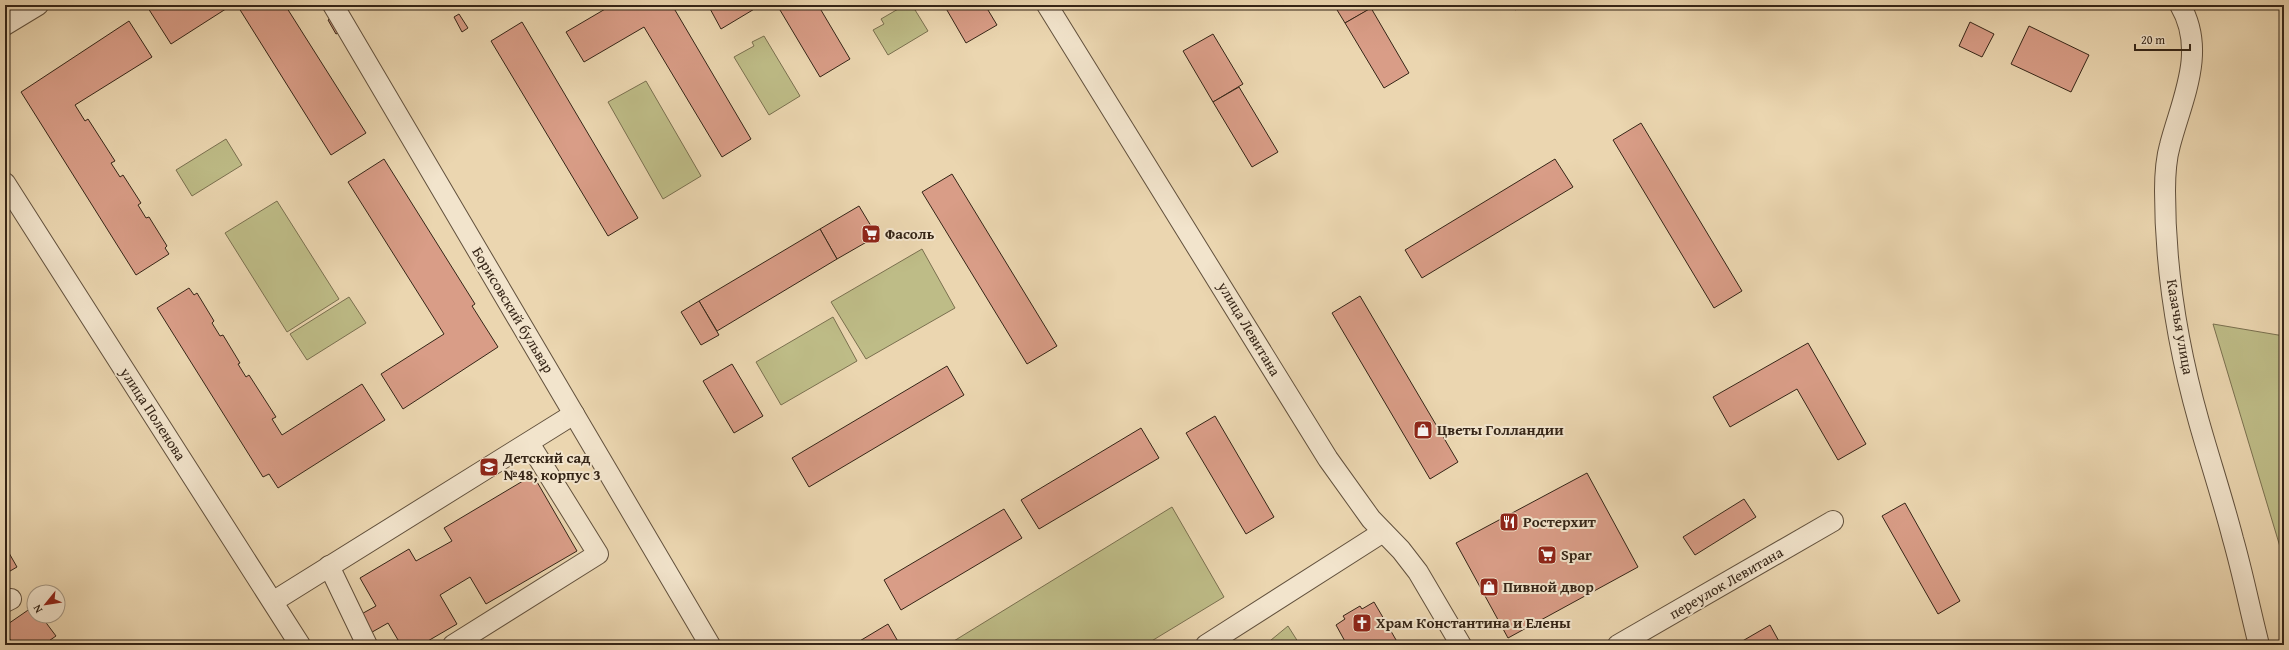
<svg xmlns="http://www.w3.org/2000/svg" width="2289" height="650" font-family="'Gentium Book Plus',serif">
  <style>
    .green { fill: #bebc87; stroke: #7a704f }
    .building { fill: #d99d87; stroke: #352517 }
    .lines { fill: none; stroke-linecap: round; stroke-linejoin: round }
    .minor-casing { stroke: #62513d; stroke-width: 22 }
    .minor { stroke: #f2e4cc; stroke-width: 20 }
    .labels { text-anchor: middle; stroke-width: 4; stroke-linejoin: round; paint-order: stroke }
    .poi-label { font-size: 15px; font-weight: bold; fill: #352517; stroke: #f2e4cc; text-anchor: start }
    .street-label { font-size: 15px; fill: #352517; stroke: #f2e4cc }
  </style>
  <rect width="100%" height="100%" fill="#ebd6b0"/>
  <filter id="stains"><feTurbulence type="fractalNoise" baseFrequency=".005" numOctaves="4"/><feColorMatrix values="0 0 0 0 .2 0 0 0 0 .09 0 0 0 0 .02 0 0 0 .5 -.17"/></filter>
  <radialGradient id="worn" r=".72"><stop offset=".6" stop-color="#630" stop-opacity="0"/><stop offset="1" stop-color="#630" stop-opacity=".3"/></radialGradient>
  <g class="green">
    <polygon points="905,5 912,5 928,31 888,55 873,30 884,24 881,19"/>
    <polygon points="764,36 800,96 769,115 734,57 754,46 752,42"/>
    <polygon points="646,81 701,176 663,199 608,102"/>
    <polygon points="226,139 242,165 192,196 176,170"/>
    <polygon points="277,201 339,299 287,332 225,233"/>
    <polygon points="922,249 955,308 866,359 831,302"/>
    <polygon points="349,297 366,323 307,360 290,334"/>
    <polygon points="833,317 857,361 781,405 756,362"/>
    <polygon points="2213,324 2284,336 2284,560"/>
    <polygon points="1172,507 1224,597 1145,645 949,644"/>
    <polygon points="1288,626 1300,645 1265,645"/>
  </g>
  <g class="building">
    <polygon points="154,5 232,5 171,44 148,8"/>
    <polygon points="237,5 285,5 366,133 331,155"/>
    <polygon points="612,5 672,5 751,139 722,157 644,27 584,62 566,32"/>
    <polygon points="708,5 761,5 721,29"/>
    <polygon points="777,5 818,5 850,59 820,77"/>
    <polygon points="944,5 985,5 997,25 966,43"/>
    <polygon points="1334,5 1374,5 1375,6 1345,23"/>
    <polygon points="1512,5 1523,5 1515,10"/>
    <polygon points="1371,8 1409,73 1384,88 1345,23"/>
    <polygon points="459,14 468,28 462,32 454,17"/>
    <polygon points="333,16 342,31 336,34 328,20"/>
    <polygon points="129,21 152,57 75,105 85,121 88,119 115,161 111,163 120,177 123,175 141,203 138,205 146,218 149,217 167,246 165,248 169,254 136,275 21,92"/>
    <polygon points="522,22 638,218 608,236 491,41"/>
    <polygon points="1970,22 1994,34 1982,57 1959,46"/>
    <polygon points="2029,26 2089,55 2071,92 2011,64"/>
    <polygon points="1213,34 1243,84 1213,102 1183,51"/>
    <polygon points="1239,87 1278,152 1252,167 1213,102"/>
    <polygon points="1641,123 1742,291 1714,308 1613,140"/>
    <polygon points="384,159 475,304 472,306 498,347 403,409 381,374 444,334 348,182"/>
    <polygon points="1555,159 1573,187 1422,278 1405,250"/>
    <polygon points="952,174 1057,346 1027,364 922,192"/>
    <polygon points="859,206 877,236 837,259 820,229"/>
    <polygon points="820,229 837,259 717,331 699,301"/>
    <polygon points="189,288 194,295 197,293 214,321 212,323 220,336 223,335 240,363 238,364 246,377 249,375 276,417 272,419 282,435 362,384 385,420 278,488 269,474 263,477 157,308"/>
    <polygon points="1360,296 1458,462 1430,479 1332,313"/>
    <polygon points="699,301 719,335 701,345 681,312"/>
    <polygon points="1808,343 1866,444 1838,460 1797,389 1730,427 1713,397"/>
    <polygon points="732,364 763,416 734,433 703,381"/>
    <polygon points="947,366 964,395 809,487 792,458"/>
    <polygon points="1215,416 1274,517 1246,534 1186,433"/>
    <polygon points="1141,428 1159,458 1039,529 1021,500"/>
    <polygon points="1587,473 1638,567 1508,638 1456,543"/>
    <polygon points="533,475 577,551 486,604 470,577 440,595 457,624 421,645 401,645 388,623 367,635 356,617 376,606 360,578 409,549 416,561 452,541 444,528"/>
    <polygon points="1744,499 1756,517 1695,555 1683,537"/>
    <polygon points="1905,503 1960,601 1938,614 1882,516"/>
    <polygon points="1004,509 1022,538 901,610 884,580"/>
    <polygon points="5,546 17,567 5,574"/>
    <polygon points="1374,602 1399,645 1347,645 1336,625 1345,619 1343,616 1360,606 1362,609"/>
    <polygon points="34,606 34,616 41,616 56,636 43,645 14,645 5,632 5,626"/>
    <polygon points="888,624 900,645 860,645 858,642"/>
    <polygon points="1770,625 1781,645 1740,645 1739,643"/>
  </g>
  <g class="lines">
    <g class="minor-casing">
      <g id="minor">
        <polyline points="333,5 710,645"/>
        <polyline points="1047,5 1328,459 1371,519 1401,550 1418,572 1461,645"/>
        <path d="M2180,5C2207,51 2182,99 2170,145C2166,159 2165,176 2165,191C2165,268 2178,348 2199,422C2210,461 2223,500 2233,539C2243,574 2250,610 2259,645"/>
        <polyline points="5,25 38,5"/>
        <polyline points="5,183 300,645"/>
        <polyline points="329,566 367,645"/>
        <polyline points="274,601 574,414"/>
        <polyline points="5,602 11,599"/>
        <polyline points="453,645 598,554 529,443"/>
        <polyline points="1206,645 1383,532"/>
        <polyline points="1618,645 1833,521"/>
      </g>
    </g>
    <use href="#minor" class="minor"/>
  </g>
  <defs>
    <g id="supermarket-square" transform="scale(1)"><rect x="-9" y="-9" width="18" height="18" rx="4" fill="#8f2418" stroke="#f2e4cc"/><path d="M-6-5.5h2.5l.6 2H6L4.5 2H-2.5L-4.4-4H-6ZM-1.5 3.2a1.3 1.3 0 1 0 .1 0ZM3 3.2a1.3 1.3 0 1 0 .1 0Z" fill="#fff"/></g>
    <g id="shop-square" transform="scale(1)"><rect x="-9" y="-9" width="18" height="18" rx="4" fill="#8f2418" stroke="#f2e4cc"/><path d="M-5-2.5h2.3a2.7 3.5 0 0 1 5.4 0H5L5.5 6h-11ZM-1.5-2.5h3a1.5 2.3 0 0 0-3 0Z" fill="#fff"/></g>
    <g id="school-square" transform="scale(1)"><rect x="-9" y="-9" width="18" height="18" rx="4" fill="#8f2418" stroke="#f2e4cc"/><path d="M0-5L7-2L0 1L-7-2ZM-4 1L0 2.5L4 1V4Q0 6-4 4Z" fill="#fff"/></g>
    <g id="restaurant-square" transform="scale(1)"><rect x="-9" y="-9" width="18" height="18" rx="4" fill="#8f2418" stroke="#f2e4cc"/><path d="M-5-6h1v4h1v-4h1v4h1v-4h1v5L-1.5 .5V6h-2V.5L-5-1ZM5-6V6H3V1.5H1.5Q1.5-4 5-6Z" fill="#fff"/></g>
    <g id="church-square" transform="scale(1)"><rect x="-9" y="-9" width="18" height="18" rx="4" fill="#8f2418" stroke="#f2e4cc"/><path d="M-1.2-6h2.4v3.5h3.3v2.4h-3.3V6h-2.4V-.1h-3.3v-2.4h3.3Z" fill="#fff"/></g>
  </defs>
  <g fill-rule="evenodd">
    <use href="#supermarket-square" x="871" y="234"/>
    <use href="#shop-square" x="1423" y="430"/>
    <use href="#school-square" x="489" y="467"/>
    <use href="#restaurant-square" x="1509" y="522"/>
    <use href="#supermarket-square" x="1547" y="555"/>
    <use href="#shop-square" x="1489" y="587"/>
    <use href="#church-square" x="1362" y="623"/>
  </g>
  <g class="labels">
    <g class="poi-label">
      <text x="885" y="239">Фасоль</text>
      <text x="1437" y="435">Цветы Голландии</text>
      <text x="503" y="463">Детский сад<tspan x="503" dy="17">№48, корпус 3</tspan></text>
      <text x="1523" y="527">Ростерхит</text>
      <text x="1561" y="560">Spar</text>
      <text x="1503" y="592">Пивной двор</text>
      <text x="1376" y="628">Храм Константина и Елены</text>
    </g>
    <g class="street-label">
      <text transform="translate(513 310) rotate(59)" y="5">Борисовский бульвар</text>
      <text transform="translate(2180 327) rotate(80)" y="5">Казачья улица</text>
      <text transform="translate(1249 329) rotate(59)" y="5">улица Левитана</text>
      <text transform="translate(153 414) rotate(57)" y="5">улица Поленова</text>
      <text transform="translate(1726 583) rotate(-30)" y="5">переулок Левитана</text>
    </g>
  </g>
  <rect width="2289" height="650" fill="none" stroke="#ebd6b0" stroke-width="20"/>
  <rect x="6" y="6" width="2277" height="638" fill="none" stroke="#352517" stroke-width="2"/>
  <rect x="10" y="10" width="2269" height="630" fill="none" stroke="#352517"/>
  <g transform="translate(46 604) rotate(240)"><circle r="19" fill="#f2e4cc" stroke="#a69884"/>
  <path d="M0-3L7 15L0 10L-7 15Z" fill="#8f2418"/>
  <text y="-6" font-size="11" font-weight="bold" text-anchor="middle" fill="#352517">N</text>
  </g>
  <path d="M2135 44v6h55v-6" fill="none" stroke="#352517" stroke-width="2"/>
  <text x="2141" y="44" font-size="12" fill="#352517" stroke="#f2e4cc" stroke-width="3" paint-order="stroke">20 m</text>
  <rect width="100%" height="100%" filter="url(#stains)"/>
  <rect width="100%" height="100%" fill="url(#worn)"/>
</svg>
